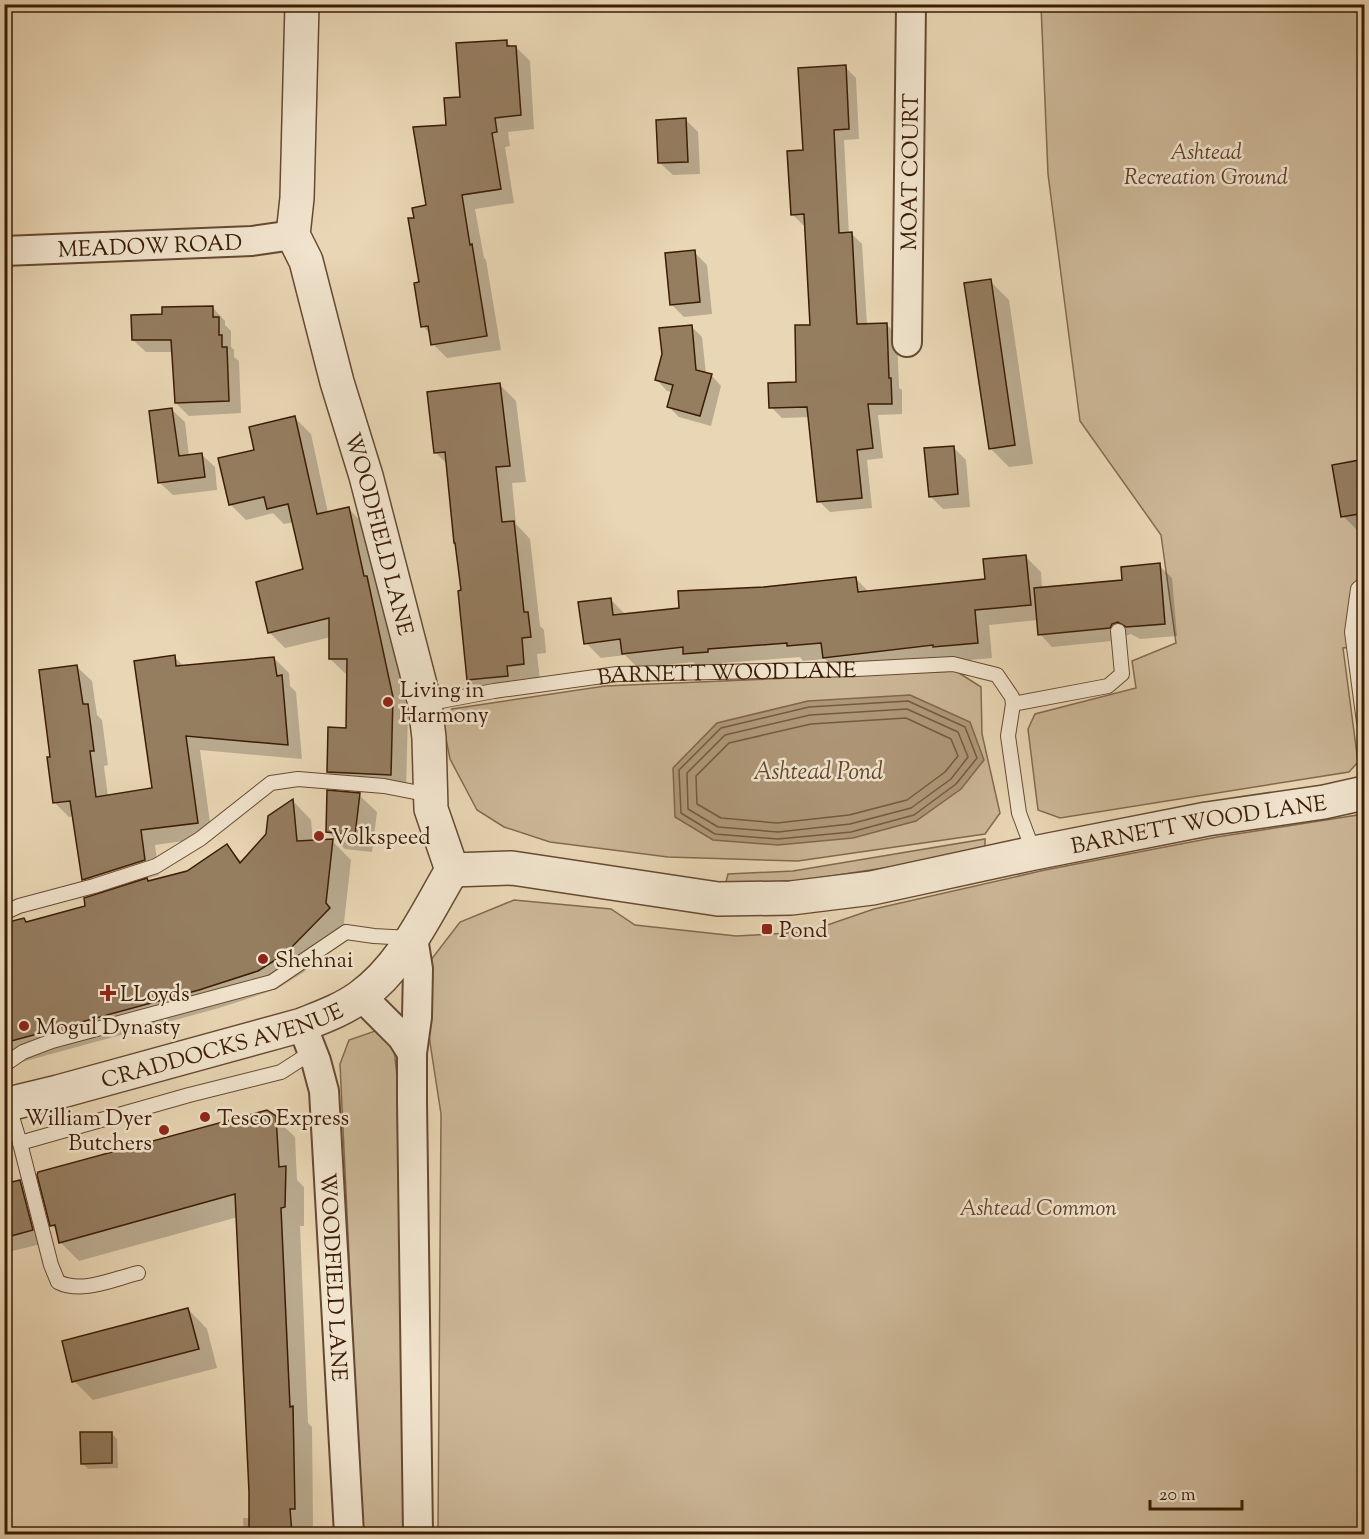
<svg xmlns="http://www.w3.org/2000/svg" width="1369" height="1539" font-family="'Sorts Mill Goudy',serif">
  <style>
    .green { fill: #cbb696; stroke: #83694e; stroke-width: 1.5 }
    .water { fill: #ae9778; stroke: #80664a; stroke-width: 1.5 }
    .shadow { fill: #0003 }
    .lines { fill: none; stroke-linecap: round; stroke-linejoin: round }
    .shore { stroke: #745a3e; stroke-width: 1.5 }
    .building { fill: #957d60; stroke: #3b1c05; stroke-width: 1.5 }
    .service-casing { stroke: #664a31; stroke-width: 16 }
    .minor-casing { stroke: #664a31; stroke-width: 32 }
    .tertiary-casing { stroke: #664a31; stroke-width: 36 }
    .service { stroke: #f1e4ce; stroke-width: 14 }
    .minor { stroke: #f1e4ce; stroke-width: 28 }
    .tertiary { stroke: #f1e4ce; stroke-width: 33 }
    .poi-dot { fill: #8f2418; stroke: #f1e4ce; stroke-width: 2 }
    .labels { text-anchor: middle; stroke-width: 5; stroke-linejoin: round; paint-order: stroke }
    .park-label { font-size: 22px; font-style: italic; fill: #5f4229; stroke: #f1e4ce }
    .street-label { font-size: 22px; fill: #3b1c05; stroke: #f1e4ce }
    .poi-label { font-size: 22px; fill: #3b1c05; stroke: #f1e4ce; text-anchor: start }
    .water-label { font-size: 24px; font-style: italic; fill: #63472d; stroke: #f1e4ce }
  </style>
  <rect width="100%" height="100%" fill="#e9d6b4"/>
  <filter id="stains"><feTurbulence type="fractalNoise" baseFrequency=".00333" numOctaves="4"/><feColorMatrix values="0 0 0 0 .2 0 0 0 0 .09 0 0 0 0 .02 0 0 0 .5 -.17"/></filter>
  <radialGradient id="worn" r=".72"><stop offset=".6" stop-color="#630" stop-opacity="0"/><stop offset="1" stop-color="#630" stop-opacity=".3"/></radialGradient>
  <g class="green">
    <polygon points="1041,5 1364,5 1364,646 1343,648 1358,762 1349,772 1060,818 1038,810 1028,729 1035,714 1136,688 1132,661 1176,643 1161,535 1080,421 1048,174"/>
    <polygon points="956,671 981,687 982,734 1000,813 985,834 798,861 668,857 550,842 504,827 477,810 450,759 443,724 452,709 605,686"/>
    <polygon points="1364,814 1364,1534 438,1534 441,1114 425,1010 427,965 460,922 514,900 611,909 635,925 736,936 807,932 874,909 1045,870 1217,837"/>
    <polygon points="985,839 985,847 890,867 792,882 726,882 728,874 793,871"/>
    <polygon points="375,1031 394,1049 399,1095 411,1534 362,1534 340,1064 349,1040"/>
  </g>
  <polygon class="water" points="910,695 970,722 984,760 961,789 916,821 853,838 778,845 713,840 675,817 673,768 717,723 808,701"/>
  <g class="shadow">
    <polygon points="981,4 1032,4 1032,6 984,8"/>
    <polygon points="506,42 512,47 516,47 530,61 534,129 508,132 510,146 505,147 514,203 475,209 484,258 486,260 501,350 447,358 433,344 431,335 423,326 416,219 428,207 448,126 462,98"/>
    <polygon points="845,67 856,78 859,139 844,140 849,234 852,234 862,244 867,325 886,324 897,335 899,388 902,390 902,414 878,415 883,458 867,460 872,508 830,512 819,501 810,417 782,418 771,407 797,383 811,326 806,225 803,225 792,214 804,152"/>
    <polygon points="685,119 698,132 700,174 673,175 660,163"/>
    <polygon points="694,252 707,265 712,314 684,317 671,304"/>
    <polygon points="990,281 1009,300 1033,464 1009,467 990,448"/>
    <polygon points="213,308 225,321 225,325 231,331 231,347 234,350 234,357 239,361 241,413 189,416 176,403 174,352 146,352 133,340 164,316"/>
    <polygon points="691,326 702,337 706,374 711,375 721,386 711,426 679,417 669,407 673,392 667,391 657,380"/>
    <polygon points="500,385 516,401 526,482 512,483 516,524 530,539 540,626 544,630 546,653 537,654 540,680 484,695 468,679 462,592 448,465 436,453"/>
    <polygon points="172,410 185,422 189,456 202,455 215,467 217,490 173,495 160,483"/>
    <polygon points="295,418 311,434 328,513 349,509 364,525 382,593 408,713 406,790 344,788 328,772 347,729 349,674 346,674 330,659 331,637 285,648 269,632 305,570 294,522 284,524 273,513 246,520 230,504 256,451"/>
    <polygon points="953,447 966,460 970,507 943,509 930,496"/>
    <polygon points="1364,461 1364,535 1362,535 1343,516"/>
    <polygon points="1026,557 1041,572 1042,589 1123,582 1159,565 1172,578 1177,636 1140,639 1131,634 1125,636 1122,640 1052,647 1040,634 1038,620 989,625 992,658 839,672 825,659 803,661 800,657 722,663 722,667 700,669 693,662 638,668 625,655 601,658 586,643 610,599 626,615 681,609 764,588 856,579 869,592 987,581"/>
    <polygon points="174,657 184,666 274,658 289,673 290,686 296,692 302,759 200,750 212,837 155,845 159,875 146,879 149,882 188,872 226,846 242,862 268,835 293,801 311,820 313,842 332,841 351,860 344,923 348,927 304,972 277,989 219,1008 4,1067 4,933 121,897 98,894 83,879 74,816 69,817 54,802 52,758 77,667 92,681 97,715 102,720 108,765 104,766 108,797 154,789"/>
    <polygon points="359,795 377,812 372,852 345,849 327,831"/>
    <polygon points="4,825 13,879 6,880 9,905 4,906"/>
    <polygon points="275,1118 295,1137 297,1180 304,1187 304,1226 300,1226 308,1423 312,1427 313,1527 309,1527 309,1534 244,1534 243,1518 250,1518 251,1492 238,1217 79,1261 60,1242 58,1232 52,1225"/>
    <polygon points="20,1181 32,1194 45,1243 4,1253 4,1185"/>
    <polygon points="188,1309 207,1329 217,1368 93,1400 74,1381"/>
    <polygon points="111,1433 117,1439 118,1468 88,1469 82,1463"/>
  </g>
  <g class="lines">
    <g class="shore">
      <polygon points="908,701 965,727 977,758 956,784 914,815 851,832 778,839 715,834 681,813 679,770 721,728 809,707"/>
      <polygon points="907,709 958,732 968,757 951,779 911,808 850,824 778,832 718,827 688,809 687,773 725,735 810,715"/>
      <polygon points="906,718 951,739 958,756 945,772 907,800 849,815 777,823 721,818 697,804 696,776 729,743 811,724"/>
    </g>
  </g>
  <g class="building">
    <polygon points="507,40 507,46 516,46 521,115 495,118 497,132 492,133 501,189 462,195 470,245 472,244 487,336 431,345 428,326 421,327 414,283 419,282 408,218 414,218 412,208 426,205 413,127 446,125 444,98 460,97 456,43"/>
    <polygon points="846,65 849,129 834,130 839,233 852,232 857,324 887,323 889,378 891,378 892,404 868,404 873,448 857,450 862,498 817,502 807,407 769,408 768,383 796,382 795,325 810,325 804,214 791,215 787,151 803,150 798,68"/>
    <polygon points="686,118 688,162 658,163 656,120"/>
    <polygon points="695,250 700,302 670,305 665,253"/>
    <polygon points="991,279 1015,445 989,449 964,283"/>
    <polygon points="213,306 213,317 219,317 219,335 222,335 222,347 227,347 229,401 175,403 171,340 132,340 131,315 162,314 162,307"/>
    <polygon points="692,325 696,370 712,374 700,416 667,407 673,385 655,380 662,354 659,328"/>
    <polygon points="500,383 510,466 496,467 502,522 514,521 524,612 528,612 531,637 522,638 524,664 507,666 508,676 467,680 458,591 461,590 455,543 454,543 445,452 434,453 427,392"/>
    <polygon points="172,408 179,456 202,453 205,477 158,483 149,411"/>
    <polygon points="295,416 317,514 349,507 364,576 367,576 393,697 391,775 327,772 328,727 346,728 347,659 329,659 329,618 268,633 256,582 303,569 288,504 267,509 264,497 229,505 218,458 254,450 249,427"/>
    <polygon points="954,446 958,494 929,497 924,448"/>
    <polygon points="1365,459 1365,513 1341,517 1332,465"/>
    <polygon points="1026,555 1031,605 975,610 978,643 933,647 933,645 823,658 821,643 787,646 787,643 708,649 708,652 683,654 683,647 622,654 620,639 584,644 578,602 611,598 613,615 679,608 678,591 764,587 856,577 858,592 985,579 983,559"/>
    <polygon points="1160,563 1165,624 1126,627 1118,622 1112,624 1110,628 1038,635 1034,588 1122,580 1121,567"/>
    <polygon points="175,655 176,666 274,657 277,676 282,675 288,745 186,736 198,823 141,830 145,860 82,880 70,801 53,803 47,757 50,757 39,670 77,665 83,704 88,704 94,751 90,751 96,797 152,788 134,661"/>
    <polygon points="327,790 360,793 355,835 326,832"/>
    <polygon points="293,799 297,841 333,839 326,903 330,908 285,954 258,971 199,990 4,1043 4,923 24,918 26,922 85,906 84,898 147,878 148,881 187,871 227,844 240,863 266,834 268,816"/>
    <polygon points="267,1110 276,1116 279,1167 286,1166 285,1207 281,1208 290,1407 293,1406 295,1509 290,1509 292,1534 249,1534 249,1492 235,1194 59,1243 55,1225 50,1226 37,1175 38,1172"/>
    <polygon points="20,1180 33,1230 4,1238 4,1184"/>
    <polygon points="188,1308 199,1349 72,1382 62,1341"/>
    <polygon points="80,1432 112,1432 112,1463 81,1464"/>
  </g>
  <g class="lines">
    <g class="service-casing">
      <g id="service">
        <polyline points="1364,584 1358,589 1352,632 1364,722"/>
        <path id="s1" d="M425,704L494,691L617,674L857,669L953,664L997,675L1012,697L1013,704L1008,736L1019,813L1034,853"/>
        <polyline points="1013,704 1108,686 1122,674 1118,631"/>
        <polyline points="4,913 19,906 94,886 156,866 200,839 271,783 298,779 384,786 430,795"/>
        <polyline points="4,1065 23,1052 52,1041 272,982 346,932 374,936 410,938"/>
        <path d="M8,1104L20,1143L51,1265L58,1282C82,1294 113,1279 138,1273"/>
        <polyline points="20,1143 189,1095 281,1072 312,1052"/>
      </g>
    </g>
    <g class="minor-casing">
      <g id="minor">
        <path id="s2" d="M4,251L252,241L293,235"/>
        <path id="s3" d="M907,342L911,4"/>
        <polyline points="413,938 418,969 417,1017 412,1053 412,1102 418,1534"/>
        <polyline points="361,996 402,1037 412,1053"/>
        <path id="s4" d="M302,1025L316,1061L324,1091L349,1534"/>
      </g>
    </g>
    <g class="tertiary-casing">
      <g id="tertiary">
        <path id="s5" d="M302,4L297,198L293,235L306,261L337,382L366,476L425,704L429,738L431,809L452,870"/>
        <path id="s6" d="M452,870L512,868L718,899L791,898L872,888L1034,853L1207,819L1324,802L1364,793"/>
        <path id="s7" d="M4,1105L58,1092L302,1025C322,1017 342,1010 360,997C403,966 426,914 452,870"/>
      </g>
    </g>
    <use href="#service" class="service"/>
    <use href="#minor" class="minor"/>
    <use href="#tertiary" class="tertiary"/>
  </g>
  <g class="poi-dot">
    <circle cx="388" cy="702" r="6"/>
    <circle cx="319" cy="836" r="6"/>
    <rect x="761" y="923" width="12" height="12" rx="3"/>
    <circle cx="263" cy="959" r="6"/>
    <path d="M105 984h6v6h6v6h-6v6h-6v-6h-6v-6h6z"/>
    <circle cx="24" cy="1026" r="6"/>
    <circle cx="205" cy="1117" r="6"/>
    <circle cx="164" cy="1130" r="6"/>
  </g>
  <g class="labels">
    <g class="park-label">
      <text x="1206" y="159">Ashtead<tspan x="1206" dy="25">Recreation Ground</tspan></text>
      <text x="1038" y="1215">Ashtead Common</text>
    </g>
    <g class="street-label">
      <text dy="8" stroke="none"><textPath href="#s3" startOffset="170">MOAT COURT</textPath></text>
      <text dy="8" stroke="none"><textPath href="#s2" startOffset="146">MEADOW ROAD</textPath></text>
      <text dy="8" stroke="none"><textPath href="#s5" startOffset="543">WOODFIELD LANE</textPath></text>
      <text dy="8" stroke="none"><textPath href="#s1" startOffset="304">BARNETT WOOD LANE</textPath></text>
      <text dy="8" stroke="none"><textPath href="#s6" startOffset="756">BARNETT WOOD LANE</textPath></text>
      <text dy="8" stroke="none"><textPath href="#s7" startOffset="226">CRADDOCKS AVENUE</textPath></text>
      <text dy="8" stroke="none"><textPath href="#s4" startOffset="256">WOODFIELD LANE</textPath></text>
    </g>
    <g class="poi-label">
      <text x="400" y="697">Living in<tspan x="400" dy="25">Harmony</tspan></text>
      <text x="331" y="844">Volkspeed</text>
      <text x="779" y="937">Pond</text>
      <text x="275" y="967">Shehnai</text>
      <text x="120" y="1001">LLoyds</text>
      <text x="36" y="1034">Mogul Dynasty</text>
      <text x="152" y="1125" text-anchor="end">William Dyer<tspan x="152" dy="25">Butchers</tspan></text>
      <text x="217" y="1125">Tesco Express</text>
    </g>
    <g class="water-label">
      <text x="818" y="779">Ashtead Pond</text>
    </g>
  </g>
  <rect width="1369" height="1539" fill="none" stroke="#e9d6b4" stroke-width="24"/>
  <rect x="6" y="6" width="1357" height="1527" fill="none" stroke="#3b1c05" stroke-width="3"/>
  <rect x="12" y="12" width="1345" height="1515" fill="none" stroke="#3b1c05" stroke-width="1.5"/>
  <path d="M1150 1500v9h92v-9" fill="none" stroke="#3b1c05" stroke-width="3"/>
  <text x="1159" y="1500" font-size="18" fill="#3b1c05" stroke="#f1e4ce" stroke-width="4.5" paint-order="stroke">20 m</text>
  <rect width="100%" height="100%" filter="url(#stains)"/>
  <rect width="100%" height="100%" fill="url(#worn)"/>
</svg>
